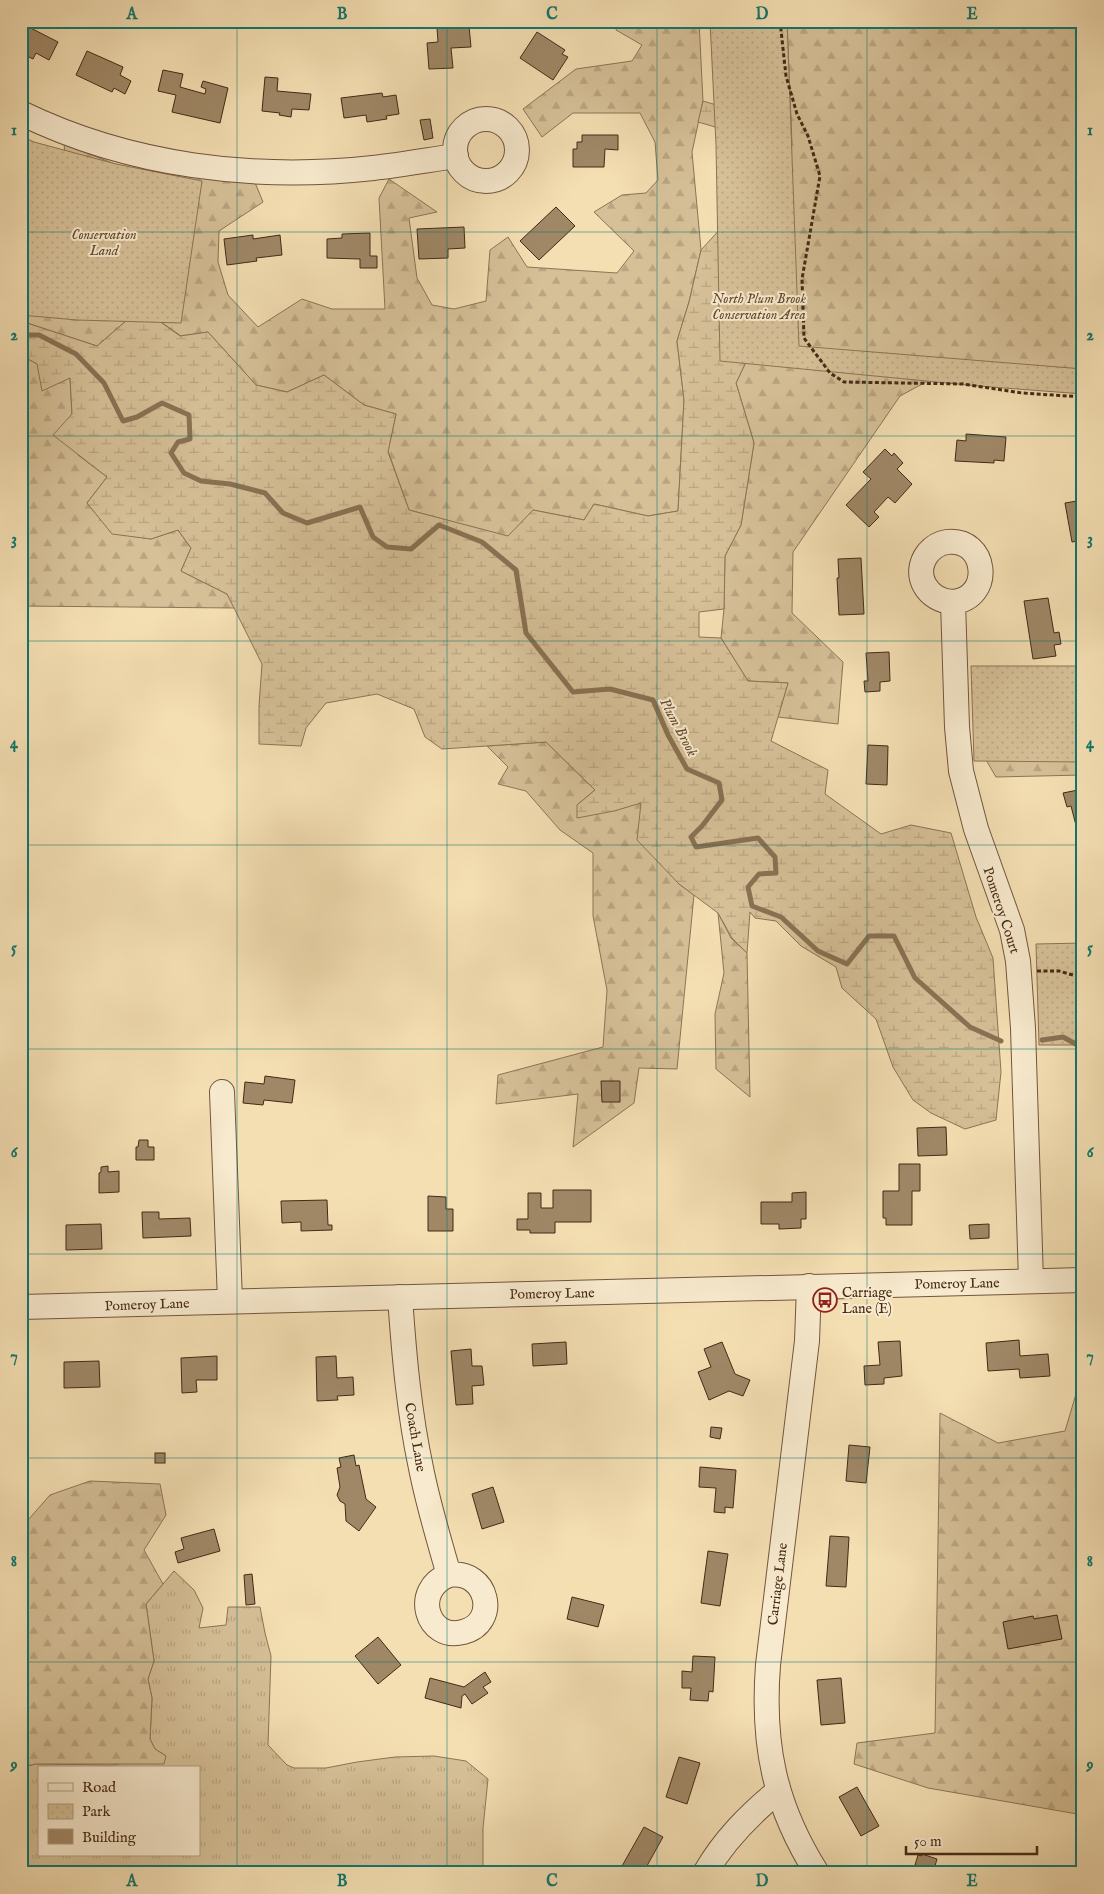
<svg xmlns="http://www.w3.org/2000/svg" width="1104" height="1894" font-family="'IM FELL English',serif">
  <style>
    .grass { fill: url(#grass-tufts); stroke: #8e7456; fill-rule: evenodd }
    .forest { fill: url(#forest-firs); stroke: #8e7456 }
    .wetland { fill: url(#wetland-marsh); stroke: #8e7456 }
    .park { fill: url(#park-dots); stroke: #8e7456 }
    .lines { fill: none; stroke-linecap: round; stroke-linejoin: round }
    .stream { stroke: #8a7153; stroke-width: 5 }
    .building { fill: #a08867; stroke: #452914 }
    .minor-casing { stroke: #71563c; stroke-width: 26 }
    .path { stroke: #452914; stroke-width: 3; stroke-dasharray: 4 2.5; stroke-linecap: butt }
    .minor { stroke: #f8eace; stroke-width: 24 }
    .grid { fill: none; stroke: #0f766e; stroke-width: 1; stroke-opacity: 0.55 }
    .labels { text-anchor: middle; stroke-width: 4; stroke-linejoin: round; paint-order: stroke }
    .park-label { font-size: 14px; font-style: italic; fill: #62472e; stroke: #f8eace }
    .street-label { font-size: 14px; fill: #452914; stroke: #f8eace }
    .poi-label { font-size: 14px; fill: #452914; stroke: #f8eace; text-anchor: start }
    .water-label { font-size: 15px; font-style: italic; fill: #684d34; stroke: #f8eace }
    .neatline { fill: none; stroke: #0f766e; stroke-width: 2 }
    .grid-label { font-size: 16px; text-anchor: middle; font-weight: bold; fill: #0f766e }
  </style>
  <defs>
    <pattern id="grass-tufts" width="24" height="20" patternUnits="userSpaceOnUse" patternTransform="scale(1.25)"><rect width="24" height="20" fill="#d6c098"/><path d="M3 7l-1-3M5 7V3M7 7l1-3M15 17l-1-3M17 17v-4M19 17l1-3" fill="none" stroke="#b9a582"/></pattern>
    <pattern id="forest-firs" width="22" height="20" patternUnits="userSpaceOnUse" patternTransform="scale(1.25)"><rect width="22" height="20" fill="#d6c098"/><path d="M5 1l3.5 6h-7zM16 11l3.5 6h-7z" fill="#b9a582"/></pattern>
    <pattern id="wetland-marsh" width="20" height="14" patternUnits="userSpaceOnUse" patternTransform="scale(1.25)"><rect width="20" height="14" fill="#d6c098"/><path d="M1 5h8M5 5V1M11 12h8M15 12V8" fill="none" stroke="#b9a582"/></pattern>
    <pattern id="park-dots" width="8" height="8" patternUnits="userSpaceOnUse" patternTransform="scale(1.25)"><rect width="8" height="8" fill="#d6c098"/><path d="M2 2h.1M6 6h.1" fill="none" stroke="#b9a582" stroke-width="1.8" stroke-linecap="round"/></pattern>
  </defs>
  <rect width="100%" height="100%" fill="#f4dfb3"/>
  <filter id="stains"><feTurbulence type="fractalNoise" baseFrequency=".004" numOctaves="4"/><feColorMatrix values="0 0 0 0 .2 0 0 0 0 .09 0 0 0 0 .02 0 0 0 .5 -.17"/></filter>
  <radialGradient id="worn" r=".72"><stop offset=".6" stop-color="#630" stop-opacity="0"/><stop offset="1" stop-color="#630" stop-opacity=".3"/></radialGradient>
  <path class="grass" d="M174,1571L194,1590L203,1608L199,1628L226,1625L228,1607H260L265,1633L271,1656L268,1745L287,1765L294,1768H326L357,1762L395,1757L434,1756L466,1761L488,1779L483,1828V1873H21V1767L36,1764L112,1765L166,1756L155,1749L150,1739L152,1698L148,1679L154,1661L146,1604ZM39,1768H199V1855H39Z"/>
  <g class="forest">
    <polygon points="618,21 699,21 703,101 692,152 701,250 689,302 677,341 684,400 678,511 648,516 594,504 584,520 533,510 509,537 409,510 388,451 396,414 364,405 324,375 287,392 256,385 208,332 181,336 141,308 97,346 27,323 22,296 21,220 68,186 64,144 135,172 254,180 263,202 219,231 218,262 228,295 258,327 302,299 332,309 385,309 379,198 389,179 437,212 409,218 417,278 432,305 454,309 486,301 490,250 508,237 527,267 617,273 634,251 594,212 622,195 646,193 658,180 655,142 640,113 573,113 542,137 523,109 576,69 632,61 642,45 616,30"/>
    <polygon points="787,21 1083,21 1083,387 937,376 900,396 793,552 792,613 843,662 838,724 778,717 788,683 748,681 721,638 724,609 725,556 741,525 754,443 736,383 754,345 792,144"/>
    <polygon points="21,355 37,364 70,377 72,414 78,455 107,477 87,503 112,533 151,539 178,530 191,548 181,571 227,594 235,608 21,606"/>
    <polygon points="1083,680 1083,775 996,777 979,748"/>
    <polygon points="546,742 595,790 577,805 614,811 641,802 679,884 694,895 677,1069 639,1068 634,1103 573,1147 578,1094 496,1104 498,1075 603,1047 607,990 593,916 593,853 560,830 526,791 498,784 508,767 487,746"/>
    <polygon points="718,913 731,938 747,953 750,1097 716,1069 715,1014 724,973"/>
    <polygon points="1076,1394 1083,1396 1083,1815 928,1788 854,1764 857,1743 935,1733 940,1413 998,1443 1065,1431"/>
    <polygon points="90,1481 160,1484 166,1515 144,1550 163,1584 146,1604 154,1661 148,1679 152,1698 150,1739 155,1749 166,1756 164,1764 36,1764 21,1767 21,1528 50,1495"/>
  </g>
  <polygon class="wetland" points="703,101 747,114 754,345 736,383 754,443 741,525 725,556 724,609 699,612 699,637 721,638 748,681 788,683 771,741 828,770 825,794 881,834 911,825 951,833 976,917 993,958 1001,1072 996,1120 965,1129 931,1113 913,1100 893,1067 876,1019 842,988 836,967 801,946 776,921 755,918 750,912 747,953 732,938 718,913 679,884 637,840 641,803 614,811 577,818 577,805 595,790 546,742 442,749 425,737 414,709 377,694 326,703 306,728 301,746 259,744 259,706 262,664 227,594 181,571 191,548 178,530 151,539 112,534 87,503 107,477 53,435 72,414 70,378 42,391 37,364 21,355 21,330 27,323 97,346 141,308 180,336 208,332 256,385 287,392 324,375 364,405 396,414 388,452 409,510 508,536 533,510 584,520 594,504 648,516 678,511 684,400 677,341 689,302 701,250 722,227 722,129 698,122"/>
  <g class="park">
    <polygon points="710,21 787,21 799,346 1083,369 1083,394 978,386 720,361 716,145"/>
    <polygon points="21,136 34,142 116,164 202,181 181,323 77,320 21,315"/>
    <polygon points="971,666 1083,666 1083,762 974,761"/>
    <polygon points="1083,943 1083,1045 1039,1045 1036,944"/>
  </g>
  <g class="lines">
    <g class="stream">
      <polyline points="21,335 39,335 76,354 104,383 123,421 137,417 162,403 189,415 190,439 178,442 171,453 184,473 201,481 230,484 265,493 283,513 307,523 360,507 373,537 387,547 411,549 439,525 482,542 516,570 526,633 573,692 610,689 653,700 668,735 687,769 719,783 722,800 702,826 691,837 696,847 758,838 775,857 776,873 759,874 748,887 752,906 781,917 818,951 847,964 869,936 894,936 915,978 970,1027 1001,1041"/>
      <polyline points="1042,1040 1063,1037 1083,1048"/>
    </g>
  </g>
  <g class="building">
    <polygon points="21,23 58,42 49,60 36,53 33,59 21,53"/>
    <polygon points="469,26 471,47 451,48 453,68 429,69 427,43 438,42 437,28"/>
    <polygon points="537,32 565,50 562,54 568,57 553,80 520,58"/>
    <polygon points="87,51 123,67 120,75 131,81 125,94 114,88 112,92 76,75"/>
    <polygon points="163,70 183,74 180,87 205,94 206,89 201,87 203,81 228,88 220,123 172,112 176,95 158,91"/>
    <polygon points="265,77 278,78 277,91 311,94 309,110 292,109 291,117 279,115 280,113 262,111"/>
    <polygon points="382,93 383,97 396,95 399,114 386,116 387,119 367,122 366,115 344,118 341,98"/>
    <polygon points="430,119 433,138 424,140 420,120"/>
    <polygon points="582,135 618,135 618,150 605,149 604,167 573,167 573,149 577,149 577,142 582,142"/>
    <polygon points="556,207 575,226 539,260 520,241"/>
    <polygon points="464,227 465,248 448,249 448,258 419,259 417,229"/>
    <polygon points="370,233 370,256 377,256 377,268 360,268 360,259 327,258 327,239 342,238 342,234"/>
    <polygon points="253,235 253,239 280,235 282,255 256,258 257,261 227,265 224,239"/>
    <polygon points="966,434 1006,437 1004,461 994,460 994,463 955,461 957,440 966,441"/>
    <polygon points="885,449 892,456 894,453 903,463 897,469 912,484 895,503 888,497 874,512 879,517 869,527 846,505 871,479 863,472"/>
    <polygon points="1083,500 1083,540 1072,542 1065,503"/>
    <polygon points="861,558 864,614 839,615 837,578 839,578 838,559"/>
    <polygon points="1048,598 1054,633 1059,632 1061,644 1054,645 1056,656 1033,659 1024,601"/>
    <polygon points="889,652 890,681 880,682 880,691 865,692 864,681 868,681 866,653"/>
    <polygon points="868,745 888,746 887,785 866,784"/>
    <polygon points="1083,789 1083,837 1079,837 1071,806 1067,807 1063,793"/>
    <polygon points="265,1076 295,1080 292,1103 264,1100 263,1105 243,1103 245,1082 264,1084"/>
    <polygon points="601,1081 620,1081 620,1102 602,1102"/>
    <polygon points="946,1127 947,1155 918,1156 917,1128"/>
    <polygon points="139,1140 148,1140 148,1147 154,1147 154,1160 136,1160 136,1147 138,1147"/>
    <polygon points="899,1164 920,1164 920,1191 912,1191 912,1225 886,1225 886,1218 883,1218 883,1191 899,1191"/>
    <polygon points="108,1166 108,1172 119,1171 119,1192 99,1193 99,1173 101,1172 101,1167"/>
    <polygon points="553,1190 591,1190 591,1222 555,1222 555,1233 530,1233 530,1230 517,1230 517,1219 528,1219 528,1193 541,1193 541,1208 553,1208"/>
    <polygon points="806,1192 806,1219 801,1219 801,1228 779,1229 779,1224 761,1224 761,1202 792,1202 792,1193"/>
    <polygon points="428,1196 446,1197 446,1209 453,1209 453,1231 428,1231"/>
    <polygon points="327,1200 328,1225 332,1225 332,1230 301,1231 301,1222 282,1223 281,1201"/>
    <polygon points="142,1212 159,1212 159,1219 190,1218 191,1236 143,1238"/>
    <polygon points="101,1224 102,1249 66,1250 66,1225"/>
    <polygon points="989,1224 989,1238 970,1239 969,1225"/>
    <polygon points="1019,1340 1020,1356 1048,1354 1050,1376 1020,1378 1019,1369 988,1371 986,1343"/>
    <polygon points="900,1341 902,1376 884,1378 884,1384 865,1385 864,1366 880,1365 878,1342"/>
    <polygon points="566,1342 567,1364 533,1366 532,1344"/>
    <polygon points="722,1342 735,1374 750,1380 743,1396 729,1391 709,1400 698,1372 711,1367 704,1349"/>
    <polygon points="471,1349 472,1366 482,1366 484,1385 472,1386 473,1404 456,1405 451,1351"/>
    <polygon points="217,1356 217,1380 196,1380 197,1392 182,1393 181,1358"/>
    <polygon points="336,1356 337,1378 353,1377 354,1395 337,1396 338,1400 317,1401 316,1357"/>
    <polygon points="99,1361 100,1387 64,1388 64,1362"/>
    <polygon points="711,1427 722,1428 720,1439 710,1437"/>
    <polygon points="849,1445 870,1447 866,1483 846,1481"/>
    <rect x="155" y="1453" width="10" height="10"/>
    <polygon points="354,1455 356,1466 359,1465 366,1499 376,1507 359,1531 346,1521 345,1504 340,1501 337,1495 340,1487 337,1468 341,1467 339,1458"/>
    <polygon points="700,1467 736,1470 733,1508 725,1507 725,1513 714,1512 716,1488 699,1487"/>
    <polygon points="493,1487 504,1522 482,1529 472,1494"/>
    <polygon points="214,1529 220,1551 178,1563 175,1552 184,1549 181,1538"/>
    <polygon points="830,1536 849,1537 846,1587 826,1586"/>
    <polygon points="708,1551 728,1554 720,1606 701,1603"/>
    <polygon points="252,1574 255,1604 246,1605 244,1575"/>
    <polygon points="572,1597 604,1605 598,1627 567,1619"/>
    <polygon points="1057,1615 1062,1639 1008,1649 1003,1622 1033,1616 1034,1619"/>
    <polygon points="378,1637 401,1665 378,1684 355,1656"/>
    <polygon points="693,1656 715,1657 713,1692 709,1691 708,1701 690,1700 691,1688 682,1688 682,1671 692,1672"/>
    <polygon points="485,1672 491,1682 483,1687 488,1693 472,1704 465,1694 462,1696 461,1708 425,1698 430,1678 464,1687"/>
    <polygon points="841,1678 845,1723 821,1725 817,1680"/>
    <polygon points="679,1757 700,1763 687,1804 666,1797"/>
    <polygon points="857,1787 879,1826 861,1836 839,1797"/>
    <polygon points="644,1827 663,1837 643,1873 634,1873 622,1866"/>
    <polygon points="922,1854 937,1859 933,1873 916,1873 919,1866 915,1865 918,1855 922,1856"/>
  </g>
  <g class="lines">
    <g class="minor-casing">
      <g id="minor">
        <path d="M21,113C130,166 254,181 373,168C401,165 428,160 456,156"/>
        <circle cx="486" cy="150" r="31"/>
        <path d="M953,602C928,601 911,575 928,553C933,547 940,543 947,542C987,537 994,598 953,602L957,727L961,771L976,829L1012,930L1018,961L1023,1028L1031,1281"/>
        <polyline points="222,1092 230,1301"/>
        <path d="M809,1286L807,1341L768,1665C762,1744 774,1805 817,1873"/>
        <path d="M400,1297C404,1354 409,1412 421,1468C428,1504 439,1540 449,1575C411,1589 427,1642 463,1632C500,1623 488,1569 449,1575"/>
        <polyline points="21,1307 1083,1280"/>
        <path d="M705,1873C724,1840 749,1815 778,1791"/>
      </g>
    </g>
    <g class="path">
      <polyline points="780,21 786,76 797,114 808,136 820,176 802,279 804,338 830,373 844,382 963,384 1022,393 1083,397"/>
      <polyline points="1037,971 1059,971 1083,978"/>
    </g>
    <use href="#minor" class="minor"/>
  </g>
  <path class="grid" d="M237,21V1873M447,21V1873M657,21V1873M867,21V1873M21,232H1083M21,436H1083M21,641H1083M21,845H1083M21,1049H1083M21,1254H1083M21,1458H1083M21,1662H1083"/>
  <defs>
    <g id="bus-ring" transform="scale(1.25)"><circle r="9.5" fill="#f8eace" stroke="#8f2418" stroke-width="1.5"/><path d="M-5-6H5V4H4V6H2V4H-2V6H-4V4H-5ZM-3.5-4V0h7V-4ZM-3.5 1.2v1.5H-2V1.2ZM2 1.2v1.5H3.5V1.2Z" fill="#8f2418"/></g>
  </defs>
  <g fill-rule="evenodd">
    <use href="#bus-ring" x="825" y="1300"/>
  </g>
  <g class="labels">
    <g class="park-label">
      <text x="104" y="239">Conservation<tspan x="104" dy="16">Land</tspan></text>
      <text x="759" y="303">North Plum Brook<tspan x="759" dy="16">Conservation Area</tspan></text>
    </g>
    <g class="street-label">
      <text transform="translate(1002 910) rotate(72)" y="5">Pomeroy Court</text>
      <text transform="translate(957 1283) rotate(-1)" y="5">Pomeroy Lane</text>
      <text transform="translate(552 1293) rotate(-1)" y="5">Pomeroy Lane</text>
      <text transform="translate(147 1304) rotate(-2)" y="5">Pomeroy Lane</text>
      <text transform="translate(416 1437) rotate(80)" y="5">Coach Lane</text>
      <text transform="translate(777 1584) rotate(-83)" y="5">Carriage Lane</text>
    </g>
    <g class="poi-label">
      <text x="842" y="1297">Carriage<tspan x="842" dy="16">Lane (E)</tspan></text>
    </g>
    <g class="water-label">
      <text transform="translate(679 727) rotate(62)" y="5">Plum Brook</text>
    </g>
  </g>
  <rect width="1104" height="1894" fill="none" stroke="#f4dfb3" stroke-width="55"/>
  <rect x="38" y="1766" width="162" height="90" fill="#f8eace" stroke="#b09d84"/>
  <rect x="48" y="1783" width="25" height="8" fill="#f8eace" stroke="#b09d84"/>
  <text x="82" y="1792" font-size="15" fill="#452914">Road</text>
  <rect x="48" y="1804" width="25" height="15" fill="url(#park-dots)" stroke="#b09d84"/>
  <text x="82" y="1816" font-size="15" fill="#452914">Park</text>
  <rect x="48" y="1829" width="25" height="15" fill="#a08867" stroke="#b09d84"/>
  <text x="82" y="1842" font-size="15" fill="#452914">Building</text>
  <path d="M906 1846v8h131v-8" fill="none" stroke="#452914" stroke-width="2.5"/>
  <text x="914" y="1846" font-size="15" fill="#452914" stroke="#f8eace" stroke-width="4" paint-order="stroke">50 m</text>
  <rect x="28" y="28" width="1048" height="1838" class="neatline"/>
  <g class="grid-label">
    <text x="132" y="19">A</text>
    <text x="342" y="19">B</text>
    <text x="552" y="19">C</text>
    <text x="762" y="19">D</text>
    <text x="972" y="19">E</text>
    <text x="14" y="135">1</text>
    <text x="1090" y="135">1</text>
    <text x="14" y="340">2</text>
    <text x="1090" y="340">2</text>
    <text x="14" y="544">3</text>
    <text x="1090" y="544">3</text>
    <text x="14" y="748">4</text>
    <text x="1090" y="748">4</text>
    <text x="14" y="953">5</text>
    <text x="1090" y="953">5</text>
    <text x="14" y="1157">6</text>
    <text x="1090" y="1157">6</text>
    <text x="14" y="1361">7</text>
    <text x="1090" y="1361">7</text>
    <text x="14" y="1566">8</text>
    <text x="1090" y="1566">8</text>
    <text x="14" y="1770">9</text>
    <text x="1090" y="1770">9</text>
    <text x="132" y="1886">A</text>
    <text x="342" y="1886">B</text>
    <text x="552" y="1886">C</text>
    <text x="762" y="1886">D</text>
    <text x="972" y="1886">E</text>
  </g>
  <rect width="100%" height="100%" filter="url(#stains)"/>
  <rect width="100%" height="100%" fill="url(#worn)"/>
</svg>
